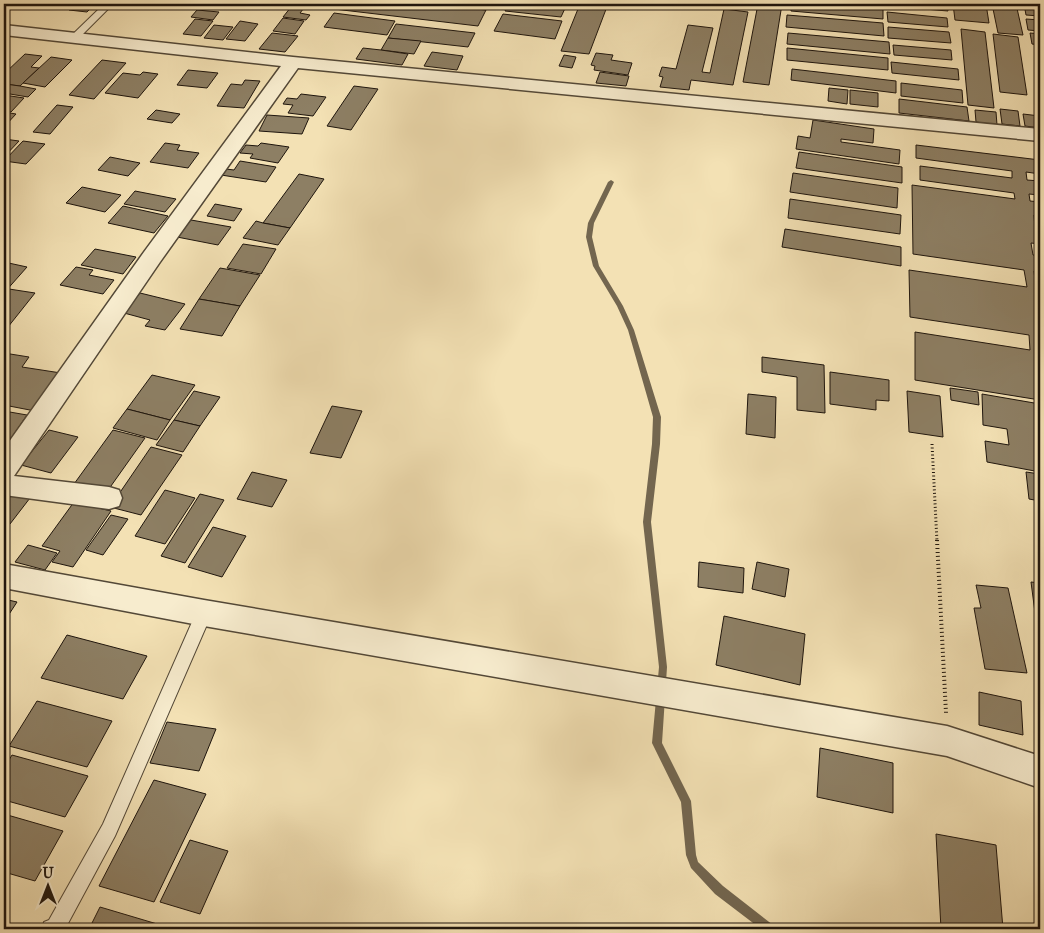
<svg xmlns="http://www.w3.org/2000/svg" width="1044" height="933" font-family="'IM FELL Great Primer',serif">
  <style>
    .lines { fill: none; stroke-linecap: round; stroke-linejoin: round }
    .stream { fill: #73664f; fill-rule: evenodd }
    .building { fill: #8d7f64; stroke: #1e150d }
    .service-casing { stroke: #534837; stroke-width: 2 }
    .minor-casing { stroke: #534837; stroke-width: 3 }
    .path-far1 { stroke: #1e150d; stroke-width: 3; stroke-dasharray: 1 2.5; stroke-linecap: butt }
    .path { stroke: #1e150d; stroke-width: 4; stroke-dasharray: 1 3; stroke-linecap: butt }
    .service { fill: #f7ecce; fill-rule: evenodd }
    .minor { fill: #f7ecce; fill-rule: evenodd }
  </style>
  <rect width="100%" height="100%" fill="#f3e1b4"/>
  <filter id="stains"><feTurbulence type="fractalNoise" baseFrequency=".004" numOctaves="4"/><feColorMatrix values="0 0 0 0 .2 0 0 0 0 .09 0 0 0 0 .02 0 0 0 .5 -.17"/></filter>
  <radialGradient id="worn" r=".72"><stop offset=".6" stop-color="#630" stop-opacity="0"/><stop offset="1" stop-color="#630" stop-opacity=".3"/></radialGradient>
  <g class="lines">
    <polygon class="stream" points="611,180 614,182 594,223 592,237 599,266 623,306 634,330 661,417 660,444 651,522 667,667 662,743 691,801 696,855 698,862 723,886 773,925 774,929 761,929 715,894 691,868 686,855 681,802 652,743 659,667 643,522 652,444 653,417 628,330 617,306 593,266 586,237 588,223 608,182"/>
  </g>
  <g class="building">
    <polygon points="75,4 95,4 87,12 69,10"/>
    <polygon points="337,4 430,4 486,10 478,26 334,9"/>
    <polygon points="508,4 567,4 561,17 505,11"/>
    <polygon points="580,4 608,4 589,54 561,51"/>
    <polygon points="758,4 782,4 769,85 743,82"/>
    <polygon points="791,4 827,4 883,9 883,19 791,11"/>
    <polygon points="888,4 947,4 948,11 888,6"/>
    <polygon points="953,4 986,4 989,23 955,20"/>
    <polygon points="992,4 1016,4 1023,35 998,33"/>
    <polygon points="1024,4 1040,6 1040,16 1026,15"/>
    <polygon points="291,7 304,8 300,13 310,15 306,20 283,17"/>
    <polygon points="724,9 748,12 733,85 691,80 689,90 660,87 663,77 659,76 662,67 676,69 688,25 713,28 702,72 710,73"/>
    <polygon points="197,10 219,12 213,20 191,17"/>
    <polygon points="887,12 947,18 948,27 888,22"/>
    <polygon points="334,13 395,21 387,35 324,27"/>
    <polygon points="503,14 562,21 555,39 494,31"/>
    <polygon points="787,15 883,23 884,36 786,27"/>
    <polygon points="283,18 304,21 295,34 273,31"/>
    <polygon points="195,19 213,21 201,36 183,34"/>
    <polygon points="1026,19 1040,20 1040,31 1028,30"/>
    <polygon points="240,21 258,24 245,41 226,39"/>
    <polygon points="396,24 475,33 468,47 388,38"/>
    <polygon points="214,25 233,27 223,40 204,38"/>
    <polygon points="888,27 949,32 951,43 888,38"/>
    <polygon points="961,29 985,32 994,108 968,105"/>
    <polygon points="272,33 298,36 285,52 259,49"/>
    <polygon points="788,33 889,42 890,54 787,44"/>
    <polygon points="1030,33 1040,34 1040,45 1032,44"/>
    <polygon points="993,34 1018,37 1027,95 1000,92"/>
    <polygon points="388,38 421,41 414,54 381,50"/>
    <polygon points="893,45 951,50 952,60 894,55"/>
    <polygon points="363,48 381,50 408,54 402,65 356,59"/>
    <polygon points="787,48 888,58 888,70 787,60"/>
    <polygon points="432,52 463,56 457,70 424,66"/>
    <polygon points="596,53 613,55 611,60 632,63 628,75 594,70 595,66 591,65"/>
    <polygon points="25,54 42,56 31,67 39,68 20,86 4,84 4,74"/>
    <polygon points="564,55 576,57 572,68 559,66"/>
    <polygon points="51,57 72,60 45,87 23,83"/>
    <polygon points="102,60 126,63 94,99 69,95"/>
    <polygon points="891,62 958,69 959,80 892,73"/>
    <polygon points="792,69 896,81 896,93 791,80"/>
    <polygon points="188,70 218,73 207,88 177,85"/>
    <polygon points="143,72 158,74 138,98 105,93 123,73 140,75"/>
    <polygon points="600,72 629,76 626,86 596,83"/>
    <polygon points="245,80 260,81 244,108 217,106 231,84 242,85"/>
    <polygon points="901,83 962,90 963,103 901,96"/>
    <polygon points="5,84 20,86 36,89 28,97 4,93"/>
    <polygon points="354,86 378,89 351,130 327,126"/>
    <polygon points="829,88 848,90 847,104 828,101"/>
    <polygon points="850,90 878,93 878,107 850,104"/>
    <polygon points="301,94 326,97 313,116 288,113 293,105 283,104 287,98 297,99"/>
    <polygon points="4,95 24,98 11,112 4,111"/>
    <polygon points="899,99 967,107 969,121 899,113"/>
    <polygon points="57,105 73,107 50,134 33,132"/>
    <polygon points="1000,109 1018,111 1020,126 1002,124"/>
    <polygon points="156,110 180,114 172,123 147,119"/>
    <polygon points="975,110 996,112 997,125 976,122"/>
    <polygon points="4,112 16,114 4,127"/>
    <polygon points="1023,114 1040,116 1040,128 1025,126"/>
    <polygon points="267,115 309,118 302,134 259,131"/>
    <polygon points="813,120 874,129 873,143 841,139 841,142 900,150 899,164 796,149 798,136 810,138"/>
    <polygon points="4,139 19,141 4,157"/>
    <polygon points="23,141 45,144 26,164 4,161"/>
    <polygon points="165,143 180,145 177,150 199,153 188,168 150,162"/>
    <polygon points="261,143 289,147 278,163 250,158 253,154 240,153 246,145 258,146"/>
    <polygon points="916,145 1040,160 1040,174 1026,172 1027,180 1040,181 1040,195 1029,194 1030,201 1040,202 1040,216 1034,215 1035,228 1040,229 1040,244 1031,243 1033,255 1040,256 1040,272 1034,271 1036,289 1040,290 1040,400 915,380 915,332 1030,350 1029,335 910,317 909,270 1027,287 1024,270 913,254 912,185 1015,199 1014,193 920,180 920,166 1012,178 1012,171 916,158"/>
    <polygon points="799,152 902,167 902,183 796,168"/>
    <polygon points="110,157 140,163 128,176 98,170"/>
    <polygon points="240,161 276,167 266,182 221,175 226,169 234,170"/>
    <polygon points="793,173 898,188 897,208 790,192"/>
    <polygon points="299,174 324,179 290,228 263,223"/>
    <polygon points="82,187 121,195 105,212 66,203"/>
    <polygon points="135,191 176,199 165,212 124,204"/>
    <polygon points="790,199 901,215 900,234 788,218"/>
    <polygon points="215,204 242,209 234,221 207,216"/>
    <polygon points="123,206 168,216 154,233 108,223"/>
    <polygon points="191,220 231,227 218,245 177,237"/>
    <polygon points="256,221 263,223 290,228 278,245 243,238"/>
    <polygon points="785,229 901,247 901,266 782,247"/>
    <polygon points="243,244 276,249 261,274 227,268"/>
    <polygon points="95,249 136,257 123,274 81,265"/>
    <polygon points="4,262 27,267 4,293"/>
    <polygon points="76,267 93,270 89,275 114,280 103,294 60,285"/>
    <polygon points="220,268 260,275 240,306 199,299"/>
    <polygon points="9,289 35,293 4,332 4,295"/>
    <polygon points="140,293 185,304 165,330 145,326 150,320 124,313"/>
    <polygon points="199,299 240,306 222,336 180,329"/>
    <polygon points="4,353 29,357 22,367 61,373 35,411 4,405"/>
    <polygon points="762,357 824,365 825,413 797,410 797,377 762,372"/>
    <polygon points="830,372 889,380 889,401 876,400 876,410 830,404"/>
    <polygon points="152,375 195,385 170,420 127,409"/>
    <polygon points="950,388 978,392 979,405 951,400"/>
    <polygon points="194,391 220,397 200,426 174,420"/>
    <polygon points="907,391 940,396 943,437 909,432"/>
    <polygon points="748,394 776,397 775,438 746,434"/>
    <polygon points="982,394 1040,404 1040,472 987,462 985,441 1009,445 1007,429 983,425"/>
    <polygon points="332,406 362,411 341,458 310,453"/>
    <polygon points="127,409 170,420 157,440 113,428"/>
    <polygon points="4,411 27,415 5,447 4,447"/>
    <polygon points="174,420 200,426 183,452 156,445"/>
    <polygon points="49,430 78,437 51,473 21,465"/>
    <polygon points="113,430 145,438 106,493 74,484"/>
    <polygon points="151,447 182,455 141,515 110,507"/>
    <polygon points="252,472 287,480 272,507 237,499"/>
    <polygon points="1026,472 1040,474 1040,501 1029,499"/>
    <polygon points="165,490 195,498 165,544 135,536"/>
    <polygon points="4,491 30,498 10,524 4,523"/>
    <polygon points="200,494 224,500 185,563 161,556"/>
    <polygon points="74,502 111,511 73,567 52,562 60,551 42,546"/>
    <polygon points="111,515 128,519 103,555 86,550"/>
    <polygon points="213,527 246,536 222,577 188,567"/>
    <polygon points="28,545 57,553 45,570 15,562"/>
    <polygon points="699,562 744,568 743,593 698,587"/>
    <polygon points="757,562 789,569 785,597 752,589"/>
    <polygon points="1031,582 1040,583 1040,651"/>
    <polygon points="976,585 1008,588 1027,673 985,669 974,608 981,608"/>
    <polygon points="4,599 17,602 4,622"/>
    <polygon points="724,616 805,634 800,685 716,665"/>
    <polygon points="67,635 147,656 123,699 41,678"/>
    <polygon points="979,692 1021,701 1023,735 979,725"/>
    <polygon points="37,701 112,721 87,767 9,746"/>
    <polygon points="167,722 216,729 199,771 150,763"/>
    <polygon points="820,748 893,763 893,813 817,797"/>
    <polygon points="12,755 88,776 65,817 4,800 4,768"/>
    <polygon points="154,780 206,794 154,902 99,886"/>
    <polygon points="4,814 63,831 35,881 4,872"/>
    <polygon points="936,834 996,845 1003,929 941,929"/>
    <polygon points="1036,835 1040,836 1040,929 1036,929"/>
    <polygon points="190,840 228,851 200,914 160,902"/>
    <polygon points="100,907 174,929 89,929"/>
  </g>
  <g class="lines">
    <g class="service-casing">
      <g id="service">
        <polygon points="104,4 113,4 76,41 70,41 70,37"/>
        <polygon points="204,606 209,608 212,613 115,836 65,929 42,929 44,922 49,920 103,824 196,613 199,608"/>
      </g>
    </g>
    <g class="minor-casing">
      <g id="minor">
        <polygon points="4,25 293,57 1040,129 1040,141 298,68 160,262 14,476 109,487 119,490 122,498 119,506 109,509 4,495 4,449 144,252 281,66 4,35"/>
        <polygon points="4,564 204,600 947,726 1040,756 1040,788 947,756 204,626 4,588"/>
      </g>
    </g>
    <polyline class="path-far1" points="932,444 937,542"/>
    <polyline class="path" points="937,540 946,713"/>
    <use href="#service" class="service"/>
    <use href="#minor" class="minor"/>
  </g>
  <rect width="1044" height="933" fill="none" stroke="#f3e1b4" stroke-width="20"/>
  <rect x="5" y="5" width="1034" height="923" fill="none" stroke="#1e150d" stroke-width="2.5"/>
  <rect x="10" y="10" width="1024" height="913" fill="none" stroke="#1e150d"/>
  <g transform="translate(48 886)" stroke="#f7ecce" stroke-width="4" paint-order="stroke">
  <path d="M0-4L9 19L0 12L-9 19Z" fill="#1e150d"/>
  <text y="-8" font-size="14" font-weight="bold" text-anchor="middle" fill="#1e150d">U</text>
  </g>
  <rect width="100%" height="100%" filter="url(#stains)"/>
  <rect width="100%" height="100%" fill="url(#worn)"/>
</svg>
